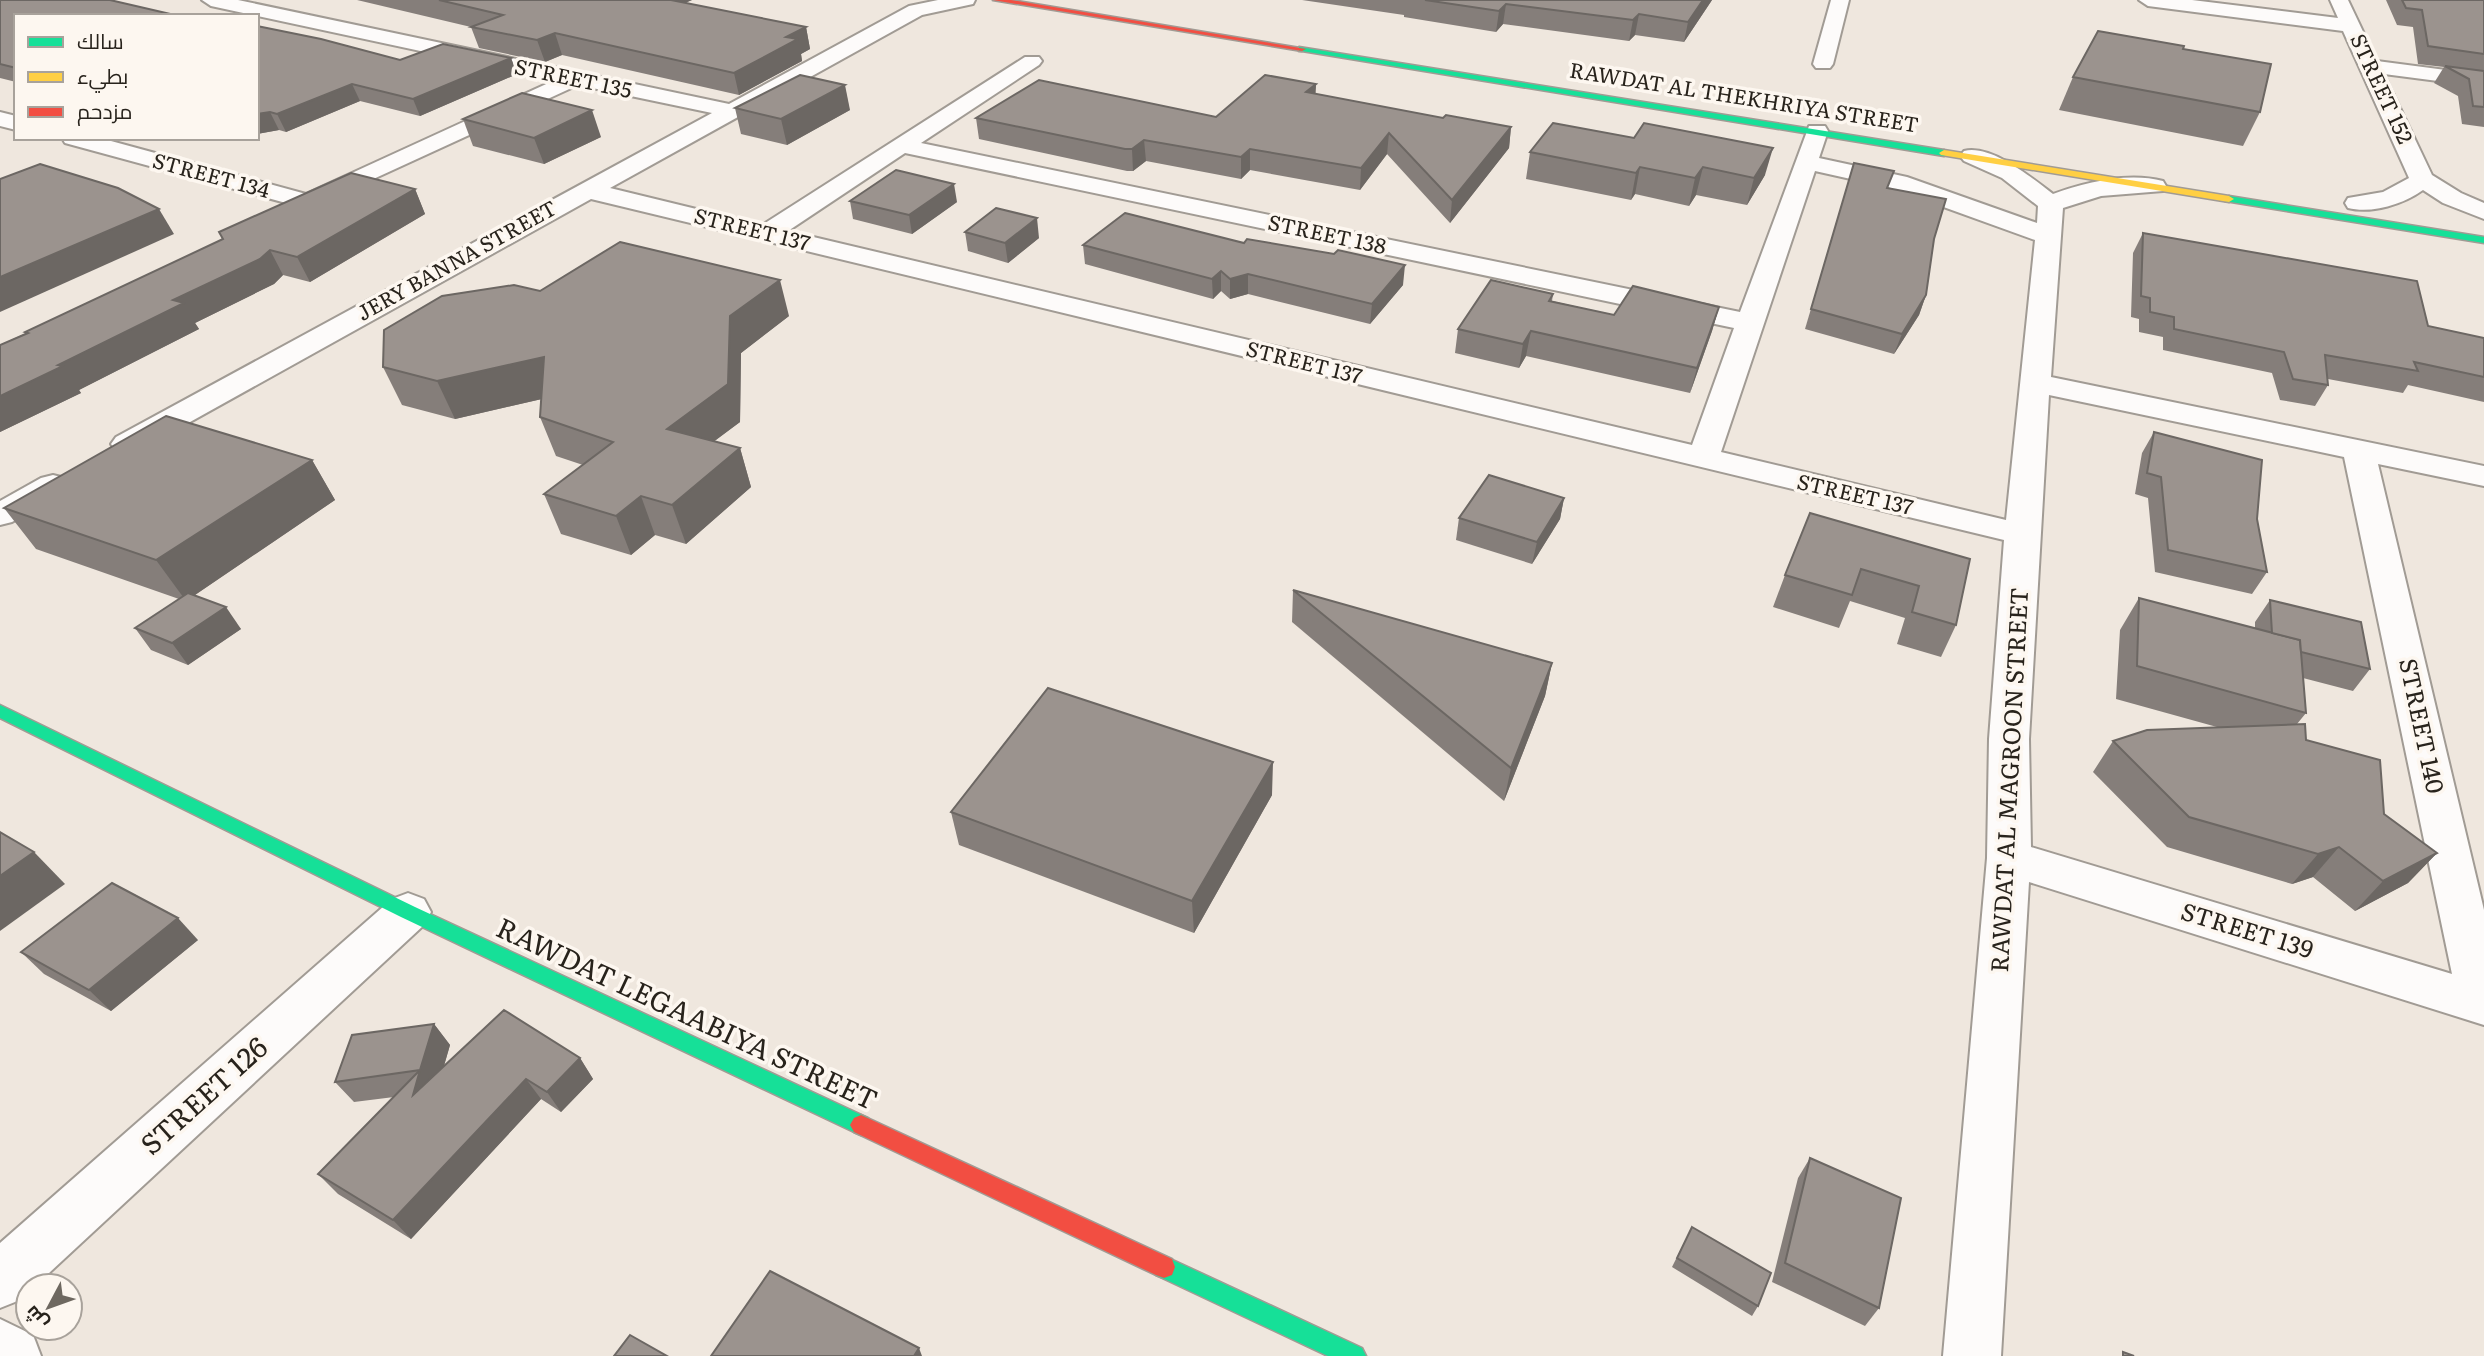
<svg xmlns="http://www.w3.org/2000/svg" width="2484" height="1356" font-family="Literata,Cairo,serif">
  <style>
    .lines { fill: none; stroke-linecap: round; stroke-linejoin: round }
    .street-casing { stroke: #a19b94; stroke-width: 4 }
    .fast-casing { stroke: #a19b94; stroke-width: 3 }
    .slow-casing { stroke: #a19b94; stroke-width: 3 }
    .jam-casing { stroke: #a19b94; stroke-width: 3 }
    .street { fill: #fdfbfa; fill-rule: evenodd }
    .fast { fill: #16e098; fill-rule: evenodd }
    .slow { fill: #ffcf43; fill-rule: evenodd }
    .jam { fill: #f24e42; fill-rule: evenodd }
    .wall { fill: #857e7a }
    .shaded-wall { fill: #6c6763 }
    .building { fill: #9b938e; stroke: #6c6763; stroke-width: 2 }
    .labels { text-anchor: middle; stroke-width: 7; stroke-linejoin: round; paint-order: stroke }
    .far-street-label { font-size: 21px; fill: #28231c; stroke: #fdf7f0 }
    .street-label { font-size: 24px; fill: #28231c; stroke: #fdf7f0 }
    .near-street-label { font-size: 28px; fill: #28231c; stroke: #fdf7f0 }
  </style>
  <rect width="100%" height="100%" fill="#efe7de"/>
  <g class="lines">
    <g class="street-casing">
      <g id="street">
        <path d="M202,0H238L729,104L909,6L938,0H975L973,4L922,15L610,188L762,225L1025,57H1039L1042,61L1039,65L921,143L1740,312L1809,126H1825L1828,131L1819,158L1907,177L2037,223L2038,206L2002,178L1964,161L1960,156L1964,151C1991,144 2032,178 2053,194C2085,182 2129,172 2163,181L2166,186L2163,191L2101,196L2063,208L2051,377L2484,466V486L2378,464L2484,910V1025L2029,882L2001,1356H1943L1987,858L1989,739L2004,540L591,199L138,451L127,454L116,451L111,444L116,437L712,113L578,85L308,209L65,143L62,138H100L306,194L555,80L211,6ZM905,153L1734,328L1692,445L788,231ZM1815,171L1891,188L2035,240L2006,520L1721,452ZM2049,395L2344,457L2452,974L2031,847L2029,739Z"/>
        <polygon points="1831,0 1849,0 1833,64 1830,68 1816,68 1813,64"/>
        <path d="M2139,0H2192L2338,18L2330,0H2348L2377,61L2484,75V87L2384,74L2432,175L2461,193L2484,203V219L2443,203L2423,190C2404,204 2372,214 2348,208L2345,203L2348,198L2383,192L2409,178L2343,31L2148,6Z"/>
        <polygon points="0,112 16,116 16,130 0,126"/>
        <polygon points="53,475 65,478 69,485 65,492 12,522 0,525 0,501 41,478"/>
        <polygon points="408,893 424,899 431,912 424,925 35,1286 28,1286 28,1292 20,1300 0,1308 0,1243 392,899"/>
        <polygon points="0,1319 33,1335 41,1356 0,1356"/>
      </g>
    </g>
    <g class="fast-casing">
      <g id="fast">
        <polygon points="1299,47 1944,150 1949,153 1944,156 1302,51 1299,51"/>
        <polygon points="2229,196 2484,237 2484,243 2225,201 2224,199"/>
        <polygon points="0,705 415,907 868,1118 872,1125 868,1132 861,1135 854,1132 401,917 0,718"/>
        <polygon points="1164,1256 1362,1348 1366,1356 1328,1356 1156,1275 1153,1267 1156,1259"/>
      </g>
    </g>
    <g class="slow-casing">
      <polygon id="slow" points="1944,150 2229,196 2234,199 2229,202 1941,155 1939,153"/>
    </g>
    <g class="jam-casing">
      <g id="jam">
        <polygon points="993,0 1011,0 1306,49 1302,51"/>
        <polygon points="861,1115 1172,1259 1175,1267 1172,1275 1164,1278 1156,1275 854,1132 850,1125 854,1118"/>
      </g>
    </g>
    <use href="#street" class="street"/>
    <use href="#fast" class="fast"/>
    <use href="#slow" class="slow"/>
    <use href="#jam" class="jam"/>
  </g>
  <g class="wall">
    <polygon points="0,0 16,16 16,82 0,78"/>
    <polygon points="357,0 692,0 685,3 806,27 810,49 801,54 802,61 739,95 562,55 545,62 479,48 471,27"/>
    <polygon points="1302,0 1712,0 1684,42 1635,35 1629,41 1503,24 1496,32 1404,17 1404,15"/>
    <polygon points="2386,0 2484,0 2484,127 2462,124 2458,96 2434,83 2444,67 2418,64 2413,27 2397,25"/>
    <polygon points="257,26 400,60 511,58 517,74 420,116 360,101 286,132 279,130 257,134"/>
    <polygon points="2073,77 2260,112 2243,146 2059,110"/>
    <polygon points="1316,84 1315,94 1443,118 1511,127 1509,148 1450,223 1387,154 1360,190 1250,170 1241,179 1146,161 1133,171 1127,171 979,139 976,118 1216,117"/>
    <polygon points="735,108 850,110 787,145 741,134"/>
    <polygon points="463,119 601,137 544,164 473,146"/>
    <polygon points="1553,123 1765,175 1747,205 1696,195 1689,206 1635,194 1631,200 1526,179 1530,152"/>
    <polygon points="1854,163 1888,188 1934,239 1926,295 1919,315 1894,354 1805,329"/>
    <polygon points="415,189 425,214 310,282 283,275 274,284 195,323 199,329 79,390 81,393 0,432 0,345 26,333 25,332"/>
    <polygon points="850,201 957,202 912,234 853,219"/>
    <polygon points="965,232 1039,238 1008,263 968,251"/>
    <polygon points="2143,233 2428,326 2484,338 2484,402 2408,385 2403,393 2328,379 2328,385 2315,406 2280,400 2272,373 2163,350 2163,337 2139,332 2139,319 2131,317 2133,253"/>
    <polygon points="1083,245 1403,285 1370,324 1248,294 1230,299 1221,291 1213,299 1085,264"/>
    <polygon points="540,291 789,316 741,353 740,422 714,441 740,448 751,487 686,544 655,535 631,555 561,534 544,494 583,465 556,456 540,417 542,399 455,419 402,405 383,367"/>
    <polygon points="1553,294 1552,301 1614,315 1719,307 1712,331 1690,393 1526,356 1519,368 1455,353 1458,329"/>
    <polygon points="2154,432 2257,519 2267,572 2252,594 2155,572 2148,498 2135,494 2142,453"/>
    <polygon points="312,460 335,500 195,595 241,629 188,665 151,650 135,628 179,599 36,549 4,508"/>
    <polygon points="1564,498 1560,519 1532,564 1456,540 1459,518"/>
    <polygon points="1970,559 1956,625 1941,657 1897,644 1905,618 1850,601 1839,628 1773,607 1785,575"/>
    <polygon points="1293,590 1552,663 1545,696 1504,801 1292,622"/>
    <polygon points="2139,598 2255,628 2255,622 2270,600 2370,669 2353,691 2303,678 2306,713 2297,724 2306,740 2384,814 2437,853 2408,883 2355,911 2313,877 2292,884 2167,847 2093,772 2113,741 2217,727 2116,699 2120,630"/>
    <polygon points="1272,795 1194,933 959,845 951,812"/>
    <polygon points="198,940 111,1011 44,974 21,952"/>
    <polygon points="434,1024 450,1045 444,1065 580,1058 593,1079 561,1112 541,1099 411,1239 338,1194 318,1174 394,1097 354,1102 335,1082"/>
    <polygon points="1810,1158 1879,1308 1865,1326 1772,1282 1798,1178"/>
    <polygon points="1692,1227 1758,1306 1752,1316 1672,1267"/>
  </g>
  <g class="shaded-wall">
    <polygon points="649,0 692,0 653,16"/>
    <polygon points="1703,0 1712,0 1684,42 1688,22"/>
    <polygon points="1506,4 1503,24 1496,32 1499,11"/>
    <polygon points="1639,14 1635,35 1629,41 1633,20"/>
    <polygon points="806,27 810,49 801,54 802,61 739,95 734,73 786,37"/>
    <polygon points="555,33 562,55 545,62 537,40"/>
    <polygon points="511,58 517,74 420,116 413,99"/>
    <polygon points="352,84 360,101 286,132 277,114"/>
    <polygon points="1316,84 1315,104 1306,92"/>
    <polygon points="845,85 850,110 787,145 781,119"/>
    <polygon points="592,110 601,137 544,164 534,138"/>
    <polygon points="270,112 279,130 257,134 257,114"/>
    <polygon points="1511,127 1509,148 1450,223 1452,200"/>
    <polygon points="1389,133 1387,154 1360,190 1361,168"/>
    <polygon points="1144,140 1146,161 1133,171 1132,149"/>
    <polygon points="1773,148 1765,175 1747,205 1754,178"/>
    <polygon points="1250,149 1250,170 1241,179 1241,157"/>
    <polygon points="1640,167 1635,194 1631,200 1636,173"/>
    <polygon points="1703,167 1696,195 1689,206 1695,178"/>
    <polygon points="954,184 957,202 912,234 909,215"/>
    <polygon points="415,189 425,214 310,282 297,257"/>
    <polygon points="159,209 174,234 0,312 0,277"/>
    <polygon points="1037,218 1039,238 1008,263 1005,243"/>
    <polygon points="270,250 283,275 274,284 195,323 199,329 79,390 81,393 0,432 0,396 58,365 173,300"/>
    <polygon points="1405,265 1403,285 1370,324 1372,304"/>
    <polygon points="1221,271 1221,291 1213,299 1212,279"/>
    <polygon points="1248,274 1248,294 1230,299 1230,279"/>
    <polygon points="780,280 789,316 741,353 740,422 680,467 667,429 730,316"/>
    <polygon points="1926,295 1919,315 1894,354 1902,334"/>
    <polygon points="1719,307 1712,331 1690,393 1697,368"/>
    <polygon points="1531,331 1526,356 1519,368 1523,344"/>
    <polygon points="544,357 559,395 455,419 437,381"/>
    <polygon points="740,448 751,487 686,544 672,505"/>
    <polygon points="312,460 335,500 186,601 156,560"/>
    <polygon points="641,496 655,535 631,555 616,516"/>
    <polygon points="1564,498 1560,519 1532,564 1537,542"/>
    <polygon points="226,607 241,629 188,665 172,643"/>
    <polygon points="1552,663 1545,696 1504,801 1511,768"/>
    <polygon points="1273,762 1272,795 1194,933 1192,901"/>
    <polygon points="2339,847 2313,877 2292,884 2318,854"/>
    <polygon points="34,852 65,884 0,931 0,876"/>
    <polygon points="2437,853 2408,883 2355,911 2383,881"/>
    <polygon points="178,918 198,940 111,1011 89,990"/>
    <polygon points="434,1024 450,1045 430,1115 413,1095"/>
    <polygon points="580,1058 593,1079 561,1112 547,1092"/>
    <polygon points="526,1079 541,1099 411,1239 393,1220"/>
    <polygon points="919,1348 922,1356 914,1356"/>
  </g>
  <g class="building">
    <polygon points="0,0 110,0 179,16 16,16 16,68 0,64"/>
    <polygon points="439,0 671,0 806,27 786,37 798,39 734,73 555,33 537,40 471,27 503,15"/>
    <polygon points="1425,0 1703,0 1688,22 1639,14 1633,20 1506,4 1499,11"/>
    <polygon points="2402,0 2484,0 2484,54 2428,46 2422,10 2406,8"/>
    <polygon points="257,26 321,39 400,60 443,44 511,58 413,99 352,84 277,114 270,112 257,114"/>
    <polygon points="2098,31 2184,46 2183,49 2271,64 2260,112 2073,77"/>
    <polygon points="2445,66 2484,71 2484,107 2473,106 2469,79"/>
    <polygon points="800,75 845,85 781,119 735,108"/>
    <polygon points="1265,75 1316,84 1306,92 1443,118 1446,115 1511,127 1452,200 1389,133 1361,168 1250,149 1241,157 1144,140 1132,149 1125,149 976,118 1039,80 1216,117"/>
    <polygon points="522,93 592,110 534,138 463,119"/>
    <polygon points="1553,123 1634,138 1644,123 1773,148 1754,178 1703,167 1695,178 1640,167 1636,173 1530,152"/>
    <polygon points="1854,163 1894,171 1887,188 1946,199 1934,239 1926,295 1902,334 1811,309"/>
    <polygon points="40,164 118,188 159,209 0,277 0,179"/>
    <polygon points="896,170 954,184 909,215 850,201"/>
    <polygon points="351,173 415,189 297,257 270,250 260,259 173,300 184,303 58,365 63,366 0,396 0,345 28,333 25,332 223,239 219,232"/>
    <polygon points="996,208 1037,218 1005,243 965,232"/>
    <polygon points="1125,213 1244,243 1247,239 1334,254 1338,250 1405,265 1372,304 1248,274 1230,279 1221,271 1212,279 1083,245"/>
    <polygon points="2143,233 2417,281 2428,326 2484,338 2484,377 2414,362 2418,371 2325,355 2328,385 2293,379 2284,352 2174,329 2174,317 2150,312 2150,298 2141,296"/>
    <polygon points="620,242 780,280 730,316 728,384 667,429 740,448 672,505 641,496 616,516 544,494 613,442 540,417 544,357 437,381 383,367 384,330 442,296 514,285 540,291"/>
    <polygon points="1491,280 1553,294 1549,301 1614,315 1633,286 1719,307 1697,368 1531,331 1523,344 1458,329"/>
    <polygon points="166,416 312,460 156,560 4,508"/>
    <polygon points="2154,432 2262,460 2257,519 2267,572 2168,550 2161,477 2147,473"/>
    <polygon points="1489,475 1564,498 1537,542 1459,518"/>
    <polygon points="1810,513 1970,559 1956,625 1912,612 1919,586 1861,569 1852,595 1785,575"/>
    <polygon points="1293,590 1552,663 1511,768"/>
    <polygon points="188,593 226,607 172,643 135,628"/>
    <polygon points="2139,598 2300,640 2306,713 2137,666"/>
    <polygon points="2270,600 2361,622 2370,669 2301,652 2300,640 2272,633"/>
    <polygon points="1048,688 1273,762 1192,901 951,812"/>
    <polygon points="2305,724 2306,740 2380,760 2384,814 2437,853 2383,881 2339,847 2318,854 2189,817 2113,741 2147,730"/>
    <polygon points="0,832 34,852 0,876"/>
    <polygon points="112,883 178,918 89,990 21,952"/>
    <polygon points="504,1010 580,1058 547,1092 526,1079 393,1220 318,1174 420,1070 413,1095"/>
    <polygon points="434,1024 420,1070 335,1082 352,1035"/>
    <polygon points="1810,1158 1901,1198 1879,1308 1785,1263"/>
    <polygon points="1692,1227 1771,1273 1758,1306 1677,1258"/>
    <polygon points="770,1271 919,1348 914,1356 711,1356"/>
    <polygon points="630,1335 667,1356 614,1356"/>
    <polygon points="2123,1352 2134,1356 2123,1356"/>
  </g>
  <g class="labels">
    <g class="far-street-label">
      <text transform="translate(573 79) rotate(12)" y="7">STREET 135</text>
      <text transform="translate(2381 89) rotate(65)" y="7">STREET 152</text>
      <text transform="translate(1744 98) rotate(9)" y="7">RAWDAT AL THEKHRIYA STREET</text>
      <text transform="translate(211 176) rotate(15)" y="7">STREET 134</text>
      <text transform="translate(752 230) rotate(14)" y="7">STREET 137</text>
      <text transform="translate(1327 235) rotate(12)" y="7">STREET 138</text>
      <text transform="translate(457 261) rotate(-29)" y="7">JERY BANNA STREET</text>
      <text transform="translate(1304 363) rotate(14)" y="7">STREET 137</text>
      <text transform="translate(1855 495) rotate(13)" y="7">STREET 137</text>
    </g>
    <g class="street-label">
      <text transform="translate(2421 726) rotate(78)" y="8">STREET 140</text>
      <text transform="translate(2010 780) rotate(-87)" y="8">RAWDAT AL MAGROON STREET</text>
      <text transform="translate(2247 931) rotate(17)" y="8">STREET 139</text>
    </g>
    <g class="near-street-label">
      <text transform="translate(687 1014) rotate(25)" y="10">RAWDAT LEGAABIYA STREET</text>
      <text transform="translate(204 1096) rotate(-42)" y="10">STREET 126</text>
    </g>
  </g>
  <rect x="14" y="14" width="245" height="126" fill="#fdf7f0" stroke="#a8a29b" stroke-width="2"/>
  <rect x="28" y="37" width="35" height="10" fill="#16e098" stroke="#a8a29b" stroke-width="2"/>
  <text x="77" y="49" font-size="21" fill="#28231c">سالك</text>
  <rect x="28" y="72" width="35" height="10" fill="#ffcf43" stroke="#a8a29b" stroke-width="2"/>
  <text x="77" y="84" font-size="21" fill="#28231c">بطيء</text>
  <rect x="28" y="107" width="35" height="10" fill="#f24e42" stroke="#a8a29b" stroke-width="2"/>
  <text x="77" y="119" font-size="21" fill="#28231c">مزدحم</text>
  <g transform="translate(49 1307) rotate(229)"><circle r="33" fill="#fdf7f0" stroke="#a8a29b" stroke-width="2"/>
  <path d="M0-5L12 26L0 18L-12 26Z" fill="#6e6860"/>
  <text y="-10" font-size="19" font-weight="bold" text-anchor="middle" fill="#28231c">ش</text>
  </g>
</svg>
